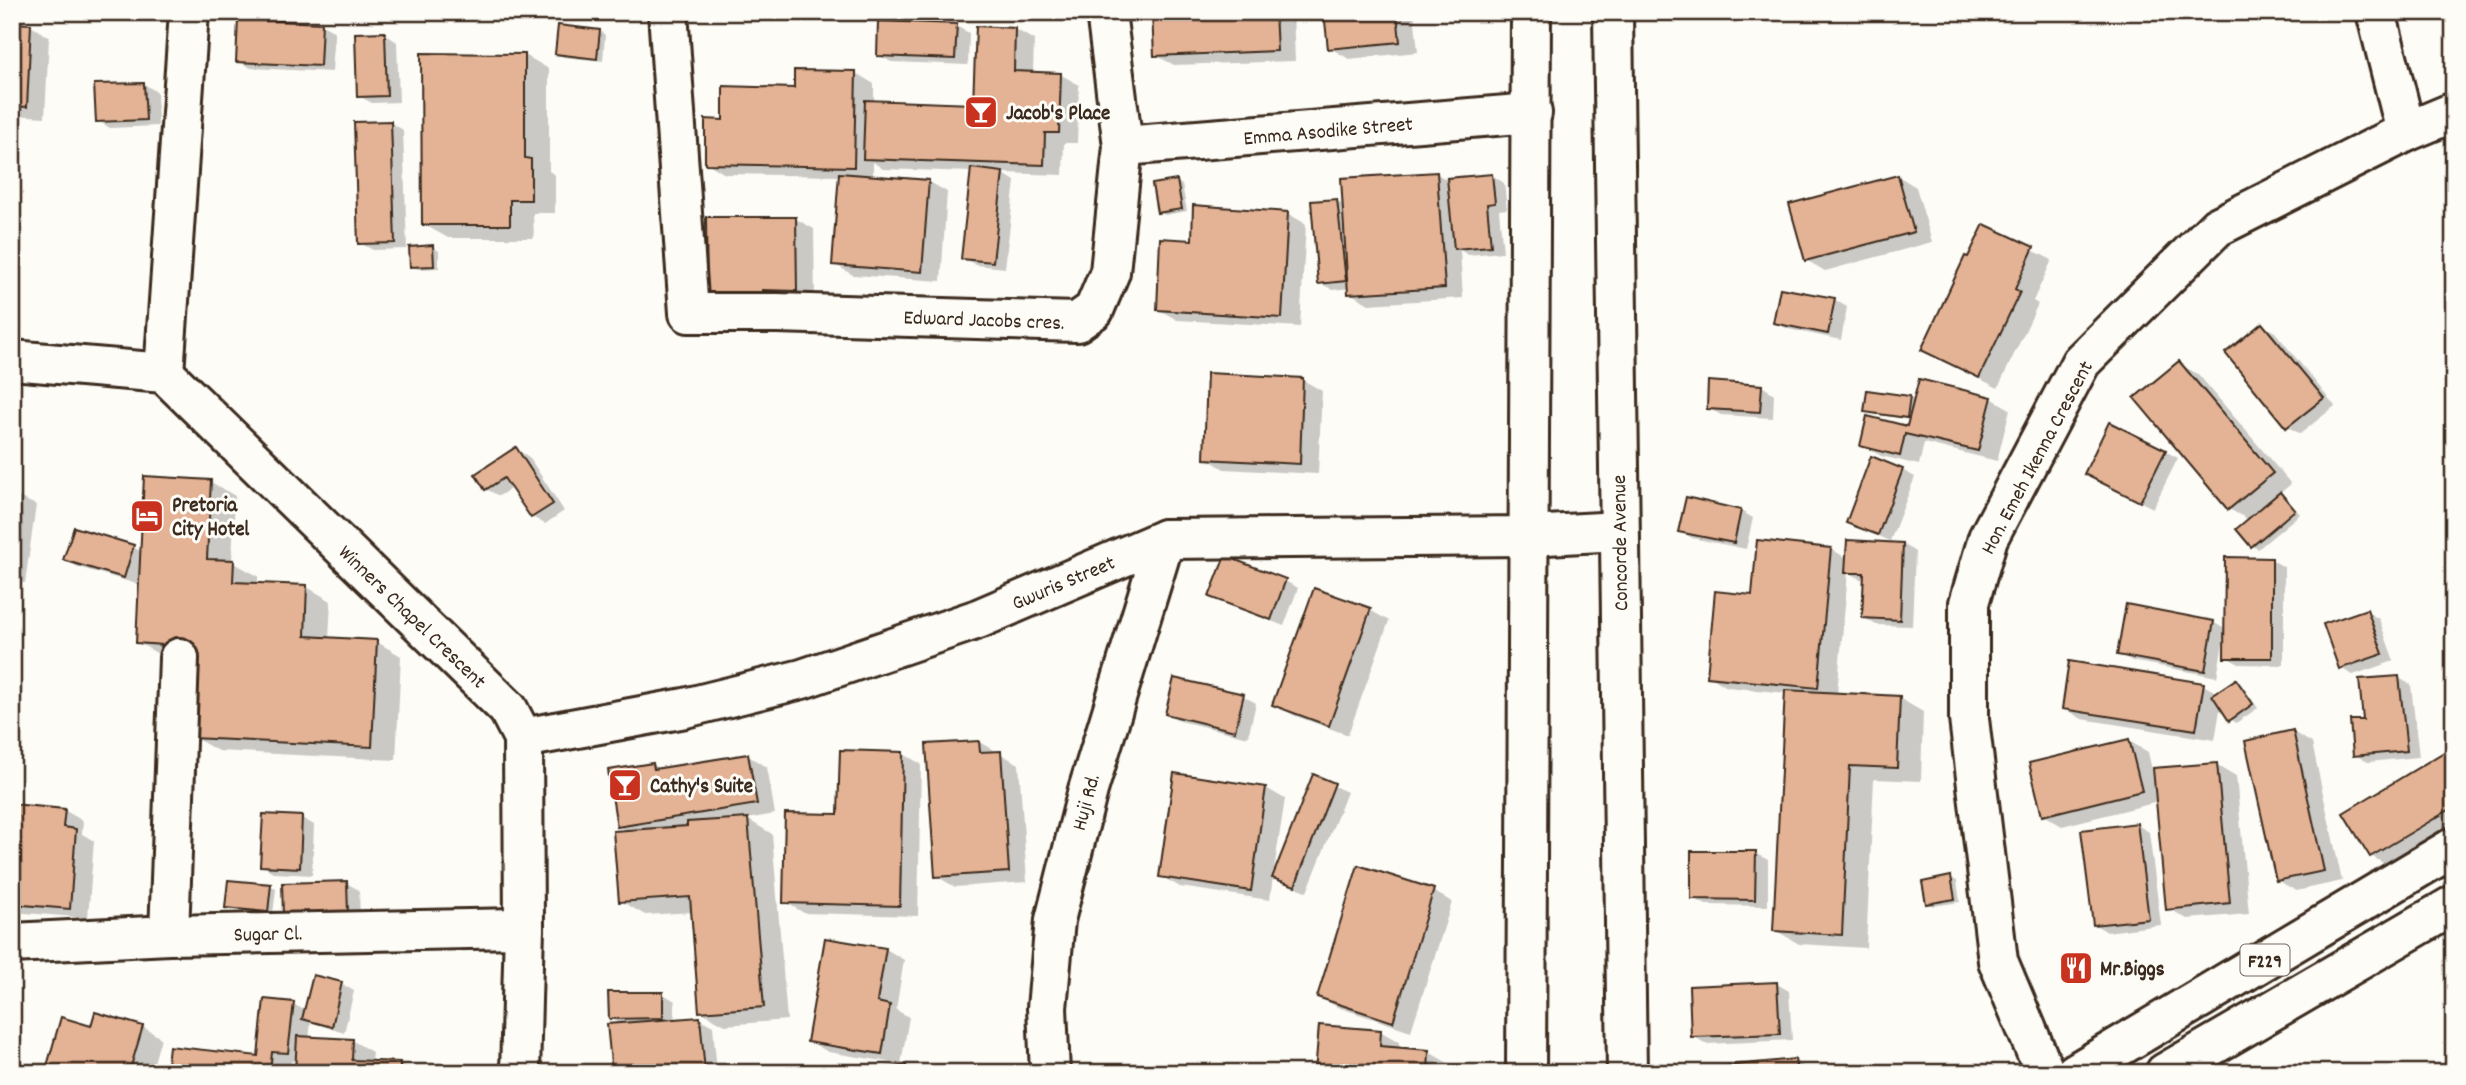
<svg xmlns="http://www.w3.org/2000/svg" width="2466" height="1085" font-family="Dekko,sans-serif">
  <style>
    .shadow { fill: #0003 }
    .building { fill: #e4b395; stroke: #3b2a1e; stroke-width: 2 }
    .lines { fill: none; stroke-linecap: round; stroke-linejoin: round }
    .minor-casing { stroke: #3b2a1e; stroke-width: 44 }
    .tertiary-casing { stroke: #3b2a1e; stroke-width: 44 }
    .primary-casing { stroke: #3b2a1e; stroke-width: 44 }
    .minor { stroke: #fdfcf7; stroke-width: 38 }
    .tertiary { stroke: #fdfcf7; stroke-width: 38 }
    .primary { stroke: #fdfcf7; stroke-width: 38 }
    .labels { text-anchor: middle; stroke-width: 6; stroke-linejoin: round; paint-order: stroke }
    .shield { fill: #fdfcf7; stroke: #75695f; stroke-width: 2 }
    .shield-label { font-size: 19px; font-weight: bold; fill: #3b2a1e }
    .poi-label { font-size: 21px; font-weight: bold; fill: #3b2a1e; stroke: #fdfcf7; text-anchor: start }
    .street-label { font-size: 21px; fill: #3b2a1e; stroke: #fdfcf7 }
  </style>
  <rect width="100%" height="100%" fill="#fdfcf7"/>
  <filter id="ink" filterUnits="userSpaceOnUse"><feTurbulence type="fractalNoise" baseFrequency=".0143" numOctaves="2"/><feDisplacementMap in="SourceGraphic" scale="14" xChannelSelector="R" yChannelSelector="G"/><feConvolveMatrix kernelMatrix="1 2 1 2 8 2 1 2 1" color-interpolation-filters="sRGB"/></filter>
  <g filter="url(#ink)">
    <g class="shadow">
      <polygon points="12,12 69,12 69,16 12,15"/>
      <polygon points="1154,12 1293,12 1295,61 1174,65 1155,55"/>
      <polygon points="1326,12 1414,12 1418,52 1349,59 1330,48"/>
      <polygon points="240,21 322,25 335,32 332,72 251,68 238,61"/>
      <polygon points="12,25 31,26 49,37 45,117 12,115"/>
      <polygon points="956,26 969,33 968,65 891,62 879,55"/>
      <polygon points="1015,29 1034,40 1033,73 1060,74 1079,85 1077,143 1064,143 1063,175 1002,173 1015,181 1005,268 976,265 963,258 972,172 883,169 873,162 873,177 928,181 947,192 941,281 853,275 834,264 840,176 725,174 707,163 725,122 795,90 856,73 874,84 874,102 975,106"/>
      <polygon points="600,31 605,35 603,61 563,57 557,53"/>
      <polygon points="385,34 397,42 399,102 372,103 359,96"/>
      <polygon points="525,55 549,69 549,171 555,175 555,213 533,213 534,238 448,238 423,224"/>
      <polygon points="144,84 157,92 158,126 110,128 98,121"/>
      <polygon points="390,122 403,130 407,249 373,250 360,243"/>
      <polygon points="1437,174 1449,181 1492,175 1504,183 1507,209 1499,210 1503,252 1468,255 1460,250 1463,298 1369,304 1350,293 1350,288 1333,290 1320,283 1337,201 1344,205"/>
      <polygon points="1898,176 1916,187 1932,242 1825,271 1806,260"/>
      <polygon points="1176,181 1182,185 1187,211 1165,215 1159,212"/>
      <polygon points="1287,213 1306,224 1300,327 1177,320 1158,309 1193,242"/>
      <polygon points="796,219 814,229 815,300 727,313"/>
      <polygon points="1985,226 2052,260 2033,301 2038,304 1998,388 1923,350"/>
      <polygon points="433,247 439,251 439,268 418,269 412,266"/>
      <polygon points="1782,290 1835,300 1847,307 1841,340 1788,329 1775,322"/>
      <polygon points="12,295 19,298 23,328 12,329"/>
      <polygon points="2262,325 2275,332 2335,406 2300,434 2288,427"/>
      <polygon points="2179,364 2198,374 2291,484 2279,494 2286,498 2300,514 2258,549 2252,546 2249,520 2229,509"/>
      <polygon points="1303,380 1322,391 1318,474 1224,469 1206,458"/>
      <polygon points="1762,386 1774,394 1773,418 1721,415 1708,408"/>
      <polygon points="1910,397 1915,400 1991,398 2010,409 1997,461 1924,443 1919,465 1881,456 1862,445 1908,428 1910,419 1872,414 1866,411"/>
      <polygon points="516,449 529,457 564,511 545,524 532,517 513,487 499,496 486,489"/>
      <polygon points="2165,451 2178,458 2153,508 2098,481"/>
      <polygon points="1902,470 1915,477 1890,541 1848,522"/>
      <polygon points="211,482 235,496 232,562 258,576 258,585 307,587 331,601 329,639 377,642 401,656 396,760 218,751 193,737 162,656 137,642 139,575 137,584 78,567 65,559 133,547 142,552"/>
      <polygon points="12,494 36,505 25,583 12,581"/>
      <polygon points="1741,511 1753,518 1746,549 1692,538 1680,531"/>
      <polygon points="1903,544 1915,552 1912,626 1876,625 1863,617 1865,579 1860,579 1848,572 1837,694 1899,698 1923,712 1921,781 1874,779 1866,948 1799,944 1775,930 1786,693 1727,687 1709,676 1754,597 1831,549 1848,559"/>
      <polygon points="2272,560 2284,567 2284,665 2239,664 2226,657 2224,638 2217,677 2132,661 2119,654 2213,622 2226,630"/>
      <polygon points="1285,581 1298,588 1284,626 1224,603 1212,596"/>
      <polygon points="1315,590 1370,610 1389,621 1348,735 1293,715 1274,704"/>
      <polygon points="2366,611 2379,619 2394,661 2353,675 2340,668"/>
      <polygon points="2399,678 2411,685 2419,757 2368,762 2355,755 2365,721"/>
      <polygon points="2236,681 2242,685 2258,708 2236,723 2231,719 2221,704 2215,740 2082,719 2063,708 2203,685 2218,693"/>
      <polygon points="1243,696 1256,703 1248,737 1180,721 1167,713"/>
      <polygon points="2293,732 2312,743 2342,881 2296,891 2277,880"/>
      <polygon points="2129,741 2148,752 2152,770 2217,765 2236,776 2249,914 2187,919 2168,908 2158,802 2062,826 2043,815"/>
      <polygon points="979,742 1019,764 1027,882 955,887 936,876"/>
      <polygon points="2454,748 2454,829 2390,867 2371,856"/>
      <polygon points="902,753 921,764 918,916 804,913 785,902 840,816"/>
      <polygon points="748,756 767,767 775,814 747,819 772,834 787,1020 725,1025 700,1011 693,912 645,915 621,901 629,832 618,826 653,765 662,770"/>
      <polygon points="1176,775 1266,788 1285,799 1273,876 1314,777 1347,792 1307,892 1273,876 1270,900 1180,887 1161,876"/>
      <polygon points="12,806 64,810 83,821 82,834 94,841 88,918 12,912"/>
      <polygon points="302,818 314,825 312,875 274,873 262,865"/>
      <polygon points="2137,825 2149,832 2161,925 2107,932 2094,924"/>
      <polygon points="1755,853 1768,860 1768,906 1706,905 1693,898"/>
      <polygon points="1359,867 1433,891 1452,902 1411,1031 1337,1007 1319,997"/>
      <polygon points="1951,878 1957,881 1960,902 1933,906 1927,903"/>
      <polygon points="346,883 359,890 360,920 297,921"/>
      <polygon points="270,886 276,889 273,914 232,910 227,907"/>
      <polygon points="886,949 904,960 896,1010 909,1017 901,1064 828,1052 809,1041"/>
      <polygon points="314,977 342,984 354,991 344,1033 311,1022 309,1039 353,1041 372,1052 371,1062 400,1064 415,1073 297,1073 297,1062 291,1061 289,1073 168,1073 260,1058 293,1004 306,1011"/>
      <polygon points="1777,984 1789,991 1792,1040 1706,1044 1693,1036"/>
      <polygon points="662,993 675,1001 675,1021 700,1019 713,1026 717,1073 613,1073 623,1025 611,1018"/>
      <polygon points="96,1014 143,1027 161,1038 151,1073 47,1073 92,1028"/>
      <polygon points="1380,1031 1399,1042 1399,1049 1429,1052 1448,1063 1447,1073 1317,1073"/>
      <polygon points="1795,1061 1814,1073 1697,1073"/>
      <polygon points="906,1067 917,1073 863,1073"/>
    </g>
    <g class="building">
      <polygon points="1152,12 1275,12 1277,51 1154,56"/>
      <polygon points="1324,12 1397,12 1400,42 1328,49"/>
      <polygon points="238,19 322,23 320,66 236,62"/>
      <polygon points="878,21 957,24 955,59 877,56"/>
      <polygon points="12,23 31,24 27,107 12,106"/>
      <polygon points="558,25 600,30 597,59 555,54"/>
      <polygon points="976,26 1015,28 1014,71 1061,73 1059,133 1045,133 1044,165 863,159 865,100 973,104"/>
      <polygon points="385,32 387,96 357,97 355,33"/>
      <polygon points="421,53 525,54 525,158 531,159 531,200 510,200 510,225 422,225"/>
      <polygon points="794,70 856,71 854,167 705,164 705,119 723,120 723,86 794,88"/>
      <polygon points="144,83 146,120 96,122 94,84"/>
      <polygon points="391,121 395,243 358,244 354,122"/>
      <polygon points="971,168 1003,172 993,262 961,259"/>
      <polygon points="1437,172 1445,288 1348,294 1341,178"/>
      <polygon points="839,173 929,180 922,272 832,265"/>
      <polygon points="1492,174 1495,203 1487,204 1491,246 1454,249 1447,178"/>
      <polygon points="1898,175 1914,232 1805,261 1789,204"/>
      <polygon points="1177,180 1182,209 1157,213 1152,184"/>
      <polygon points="1337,199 1346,281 1318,284 1311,201"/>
      <polygon points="1193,205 1288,212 1282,318 1157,310 1160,238 1192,240"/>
      <polygon points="706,217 796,217 797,291 762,290 762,304 707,303"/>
      <polygon points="1984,224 2034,247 2015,289 2020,292 1979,378 1921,350 1965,256 1968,257"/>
      <polygon points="433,245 434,266 410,267 409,247"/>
      <polygon points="1780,288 1835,298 1828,334 1773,323"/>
      <polygon points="2262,323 2324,398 2286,428 2225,353"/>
      <polygon points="2179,361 2273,473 2228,510 2134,398"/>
      <polygon points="1207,373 1303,378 1300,464 1204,459"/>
      <polygon points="1919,379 1992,397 1978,451 1905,434 1900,456 1860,446 1867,416 1907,426"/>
      <polygon points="1708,381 1762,385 1760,412 1707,409"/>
      <polygon points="1867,390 1910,396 1907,418 1864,412"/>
      <polygon points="2109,422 2166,450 2140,502 2084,474"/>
      <polygon points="516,447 553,504 531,518 504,478 485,490 475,474"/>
      <polygon points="1871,456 1903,469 1878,535 1846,523"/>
      <polygon points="144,476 211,480 207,559 234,560 233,582 307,585 305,636 377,640 372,747 192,738 161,676 163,645 136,643"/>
      <polygon points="2280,492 2295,510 2251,547 2236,529"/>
      <polygon points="1686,497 1741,510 1734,543 1678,532"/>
      <polygon points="74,527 134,545 124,578 63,560"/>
      <polygon points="1757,540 1831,548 1818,688 1707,677 1715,591 1752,595"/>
      <polygon points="1847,540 1903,543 1900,620 1862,618 1864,573 1845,573"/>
      <polygon points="1225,556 1286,579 1271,620 1209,597"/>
      <polygon points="2225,557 2272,558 2272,658 2224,658"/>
      <polygon points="1314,588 1371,608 1329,726 1272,705"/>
      <polygon points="2126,604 2214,621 2205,671 2117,655"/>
      <polygon points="2367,609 2383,654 2339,669 2323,624"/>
      <polygon points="2069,661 2204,683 2196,730 2062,709"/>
      <polygon points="2399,676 2407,751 2353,756 2350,720 2363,720 2359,679"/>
      <polygon points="1174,678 1244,694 1235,731 1165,714"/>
      <polygon points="2236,679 2253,704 2229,721 2212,695"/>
      <polygon points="1785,690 1900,696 1897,768 1850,766 1842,935 1773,931"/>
      <polygon points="2293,730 2324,871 2276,881 2245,741"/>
      <polygon points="2129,739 2142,791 2042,816 2029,763"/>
      <polygon points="979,741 980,752 1001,751 1009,872 935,877 926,744"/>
      <polygon points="2454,746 2454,807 2370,857 2343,813"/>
      <polygon points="840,750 903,752 900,906 783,903 785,813 838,814"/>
      <polygon points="748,754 757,804 617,827 608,770 653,763 654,769"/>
      <polygon points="2217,763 2230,903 2166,910 2153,768"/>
      <polygon points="1174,773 1266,787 1251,891 1159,877"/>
      <polygon points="1313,774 1335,783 1295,886 1272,878"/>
      <polygon points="12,804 65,809 63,827 76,829 70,909 12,904"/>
      <polygon points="263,814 302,816 300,868 260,866"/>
      <polygon points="748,818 764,1007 699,1012 690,897 619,902 613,831 687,826 687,822"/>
      <polygon points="2137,823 2149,919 2093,925 2081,830"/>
      <polygon points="1691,851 1756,851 1755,900 1691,899"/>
      <polygon points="1358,865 1434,889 1393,1022 1317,997"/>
      <polygon points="1951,876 1955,899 1926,904 1922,882"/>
      <polygon points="228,880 271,884 268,912 225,908"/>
      <polygon points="347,881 348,914 283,915 282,883"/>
      <polygon points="825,938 886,948 877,1002 890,1005 882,1054 807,1042"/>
      <polygon points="313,975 342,982 332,1027 302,1019"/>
      <polygon points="1777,982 1780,1034 1691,1037 1689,986"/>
      <polygon points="608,992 663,992 663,1018 609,1019"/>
      <polygon points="264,999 294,1002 288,1053 272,1052 270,1073 166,1073 169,1046 258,1056"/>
      <polygon points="95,1012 143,1026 129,1073 45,1073 61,1017 91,1026"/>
      <polygon points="700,1017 705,1072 612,1073 607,1024"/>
      <polygon points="1319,1025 1381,1030 1380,1046 1429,1050 1428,1073 1315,1073"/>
      <polygon points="297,1036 353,1039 352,1060 400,1062 400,1073 295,1073"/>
      <polygon points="1795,1059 1797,1073 1695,1073 1695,1069"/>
      <polygon points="906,1065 908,1073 851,1073"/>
    </g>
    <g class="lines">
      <g class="minor-casing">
        <g id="minor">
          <polyline points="668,12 689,313 777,313 1077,322 1094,310 1110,272 1123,146 1106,12"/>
          <polyline points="2376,12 2406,132"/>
          <polyline points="1123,146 1532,113"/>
          <polyline points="12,360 164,373 508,709 523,738 524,928 520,1073"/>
          <polyline points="164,373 189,12"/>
          <polyline points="523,738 685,708 802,679 978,619 1165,539 1528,536 1619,531"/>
          <polyline points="169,935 179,658"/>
          <polyline points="12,943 169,935 524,928"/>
          <polyline points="1050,1073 1047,1008 1055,920 1088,790 1165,539"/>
          <polyline points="2045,1073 1998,961 1969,719 1969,603 1988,538 2081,362 2217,227 2406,132 2454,112"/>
        </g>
      </g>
      <g class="tertiary-casing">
        <g id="tertiary">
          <polyline points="1613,12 1627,1073"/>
          <polyline points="1526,1073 1531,12"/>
        </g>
      </g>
      <g class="primary-casing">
        <g id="primary">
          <polyline points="2075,1073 2454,847"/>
          <polyline points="2165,1073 2454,905"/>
        </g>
      </g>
      <use href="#minor" class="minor"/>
      <use href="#tertiary" class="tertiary"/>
      <use href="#primary" class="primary"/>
    </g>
  </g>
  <defs>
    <g id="bar-square" transform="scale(1.75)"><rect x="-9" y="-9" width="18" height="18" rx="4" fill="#c8321e" stroke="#fdfcf7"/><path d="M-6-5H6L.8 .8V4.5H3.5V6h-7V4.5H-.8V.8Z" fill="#fff"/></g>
    <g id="hotel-square" transform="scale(1.75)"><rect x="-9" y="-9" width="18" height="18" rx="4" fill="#c8321e" stroke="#fdfcf7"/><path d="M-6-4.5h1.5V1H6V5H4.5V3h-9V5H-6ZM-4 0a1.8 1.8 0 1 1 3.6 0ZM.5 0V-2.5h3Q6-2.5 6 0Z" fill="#fff"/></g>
    <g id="restaurant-square" transform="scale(1.75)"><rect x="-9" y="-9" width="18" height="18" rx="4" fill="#c8321e" stroke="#fdfcf7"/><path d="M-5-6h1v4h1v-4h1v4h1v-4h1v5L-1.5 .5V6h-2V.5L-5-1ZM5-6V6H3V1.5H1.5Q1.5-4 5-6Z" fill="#fff"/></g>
  </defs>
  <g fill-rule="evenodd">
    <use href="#bar-square" x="981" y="112"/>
    <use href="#hotel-square" x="147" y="516"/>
    <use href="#bar-square" x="625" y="785"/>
    <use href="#restaurant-square" x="2076" y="968"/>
  </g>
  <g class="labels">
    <rect class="shield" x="2240.5" y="944.5" width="49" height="31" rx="5"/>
    <g class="shield-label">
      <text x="2265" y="967">F229</text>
    </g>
    <g class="poi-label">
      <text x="1006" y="119">Jacob's Place</text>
      <text x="172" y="511">Pretoria<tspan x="172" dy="24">City Hotel</tspan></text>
      <text x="650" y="792">Cathy's Suite</text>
      <text x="2100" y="975">Mr.Biggs</text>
    </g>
    <g class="street-label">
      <text transform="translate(1328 130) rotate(-5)" y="7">Emma Asodike Street</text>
      <text transform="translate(984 319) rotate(2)" y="7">Edward Jacobs cres.</text>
      <text transform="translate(2036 457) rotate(-62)" y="7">Hon. Emeh Ikenna Crescent</text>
      <text transform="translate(1619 543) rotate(-91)" y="7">Concorde Avenue</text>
      <text transform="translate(1063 582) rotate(-23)" y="7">Gwuris Street</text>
      <text transform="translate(413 616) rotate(44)" y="7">Winners Chapel Crescent</text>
      <text transform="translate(1085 802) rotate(-75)" y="7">Huji Rd.</text>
      <text transform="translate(268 933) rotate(-1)" y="7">Sugar Cl.</text>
    </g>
  </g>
  <rect width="2466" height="1085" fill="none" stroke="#fdfcf7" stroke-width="42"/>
  <rect x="21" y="21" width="2424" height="1043" fill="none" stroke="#3b2a1e" stroke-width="2.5" filter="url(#ink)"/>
</svg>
